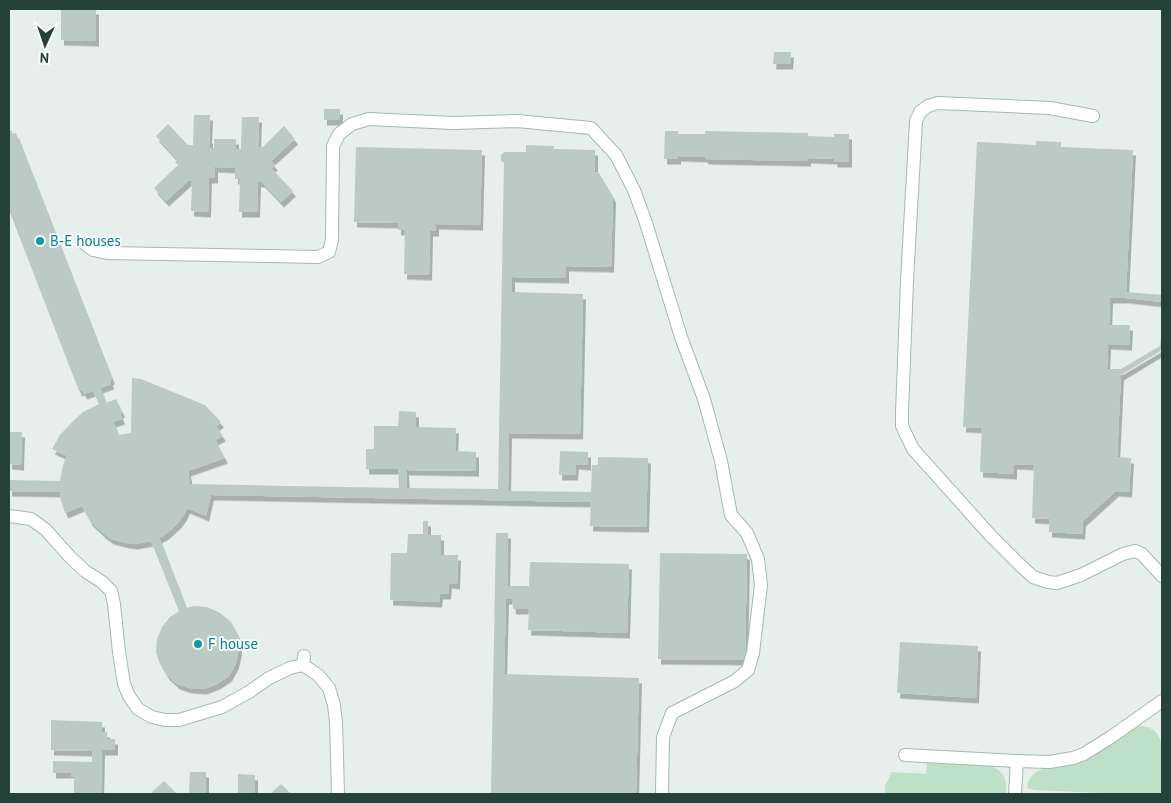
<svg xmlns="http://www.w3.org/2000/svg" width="1171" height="803" font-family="'PT Sans',sans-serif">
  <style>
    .green { fill: #bfe0c8 }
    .building { fill: #bbcac4; filter: url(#shadow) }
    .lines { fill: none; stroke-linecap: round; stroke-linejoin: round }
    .minor-casing { stroke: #a8b8b2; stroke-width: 14 }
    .minor { stroke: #fff; stroke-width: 12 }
    .culture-dot { fill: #0f9aa8; stroke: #f7fbf9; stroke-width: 2 }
    .labels { text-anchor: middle; stroke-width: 4; stroke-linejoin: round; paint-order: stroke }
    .culture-label { font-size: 15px; fill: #0d838f; stroke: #f7fbf9; text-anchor: start }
  </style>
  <defs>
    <filter id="shadow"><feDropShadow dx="3" dy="5.5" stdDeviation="0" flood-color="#0004"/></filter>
  </defs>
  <rect width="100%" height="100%" fill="#e6efeb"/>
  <g class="green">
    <path d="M1141,726C1164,728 1162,748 1162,766C1162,775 1162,785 1162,794H1122L1035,790L1027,788C1028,779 1033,772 1043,769V768L1058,767L1076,762L1135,728Z"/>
    <path d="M927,763L991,766C1005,773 1007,778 1006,794H885V786L892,772L926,774Z"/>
  </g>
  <g class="building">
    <polygon points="61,9 96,9 96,41 61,40"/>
    <polygon points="774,52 791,52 790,64 773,64"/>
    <rect x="324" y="109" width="16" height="11"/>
    <polygon points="194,115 210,115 209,138 210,138 210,148 214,148 214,139 236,139 236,149 241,149 242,117 259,117 258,147 263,147 284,126 295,139 271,161 275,165 271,168 293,191 281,202 262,182 258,182 257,212 239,212 240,179 235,179 235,168 215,167 215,178 209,178 208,212 191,211 192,181 188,181 166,201 154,188 178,165 175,162 178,160 156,136 168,124 188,145 193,145"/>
    <polygon points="11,130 13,134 16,133 112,379 110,380 111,384 100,388 106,403 116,399 122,412 120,413 122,419 113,422 119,435 131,433 132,378 141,379 205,405 221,422 216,426 223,436 215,440 225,458 188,471 190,484 399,488 398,469 366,469 366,449 374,449 374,426 398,426 399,411 416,412 416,427 456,428 455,451 476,452 476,471 406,470 407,488 498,489 504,163 501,161 501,155 504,152 526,152 526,145 554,146 554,149 595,150 595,172 599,173 613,197 611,267 566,266 566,278 512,277 512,292 583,294 580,434 509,433 508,491 591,492 592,465 598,465 598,457 648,458 646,527 590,526 591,502 211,495 206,516 187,508 184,515 178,523 166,534 159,538 186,608 194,606 207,607 220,613 231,622 238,635 239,649 236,663 229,676 217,684 204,689 189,688 177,684 167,675 160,664 156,652 157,639 162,627 170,617 179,611 151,541 135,544 126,543 111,539 103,533 90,521 82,506 65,513 61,501 60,492 9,491 9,480 60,481 63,465 67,456 52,449 60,435 74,420 83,412 99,404 93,391 84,394 82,390 79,391 9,210 9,131"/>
    <polygon points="665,131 678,131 678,134 705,134 705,131 808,133 808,136 834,137 834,134 849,134 849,162 834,162 835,159 808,158 808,161 705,159 705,157 678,156 678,159 664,159"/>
    <polygon points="1036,141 1061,142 1061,147 1133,150 1126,292 1162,295 1162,302 1126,298 1110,298 1109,325 1130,325 1129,345 1108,344 1107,369 1121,369 1160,346 1161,338 1162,338 1162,350 1121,375 1117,457 1131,458 1129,492 1116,491 1083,521 1082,534 1049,532 1049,519 1032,518 1034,465 1014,464 1014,474 980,472 982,428 963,427 977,142 1036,145"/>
    <polygon points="356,147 482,150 480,225 436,224 436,231 430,231 429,275 404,274 405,230 398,230 398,223 354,222"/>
    <polygon points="9,432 22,432 21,465 9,464"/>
    <polygon points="560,451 588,452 588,465 576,464 575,475 559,475"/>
    <polygon points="423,521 428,521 428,535 441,535 441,555 458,555 457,584 449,583 448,594 440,594 439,602 390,600 391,553 407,553 408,534 423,534"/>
    <polygon points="496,533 508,533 507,586 529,586 530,562 629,564 627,633 528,630 529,609 513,609 512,599 506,599 504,674 639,678 636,794 491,794"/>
    <polygon points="660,553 747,554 745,660 658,659"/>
    <polygon points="900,642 978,646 976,698 897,693"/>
    <polygon points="51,720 102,722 102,732 107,732 107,739 115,739 115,750 102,750 101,794 74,794 74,777 71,777 71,773 53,773 53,761 92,762 92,751 51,750"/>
    <polygon points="190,772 206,772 206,794 189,794"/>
    <polygon points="238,774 255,775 255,794 238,794"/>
    <polygon points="164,781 177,794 154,794 152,792"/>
    <polygon points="281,784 291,794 270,794"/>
  </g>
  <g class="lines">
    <g class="minor-casing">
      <g id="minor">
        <polyline points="1093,116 1050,108 938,103 928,106 920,112 916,121 907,281 902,413 902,426 913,449 990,535 1020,565 1033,577 1048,582 1057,583 1081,575 1123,554 1135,551 1142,554 1162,576"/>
        <polyline points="85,244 93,250 107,253 318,257 329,252 332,240 333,146 339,134 352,124 369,119 453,123 517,121 591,128 616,155 634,190 646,223 681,337 704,399 721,461 731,515 747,533 758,559 761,585 753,653 748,670 735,681 672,713 663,737 662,794"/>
        <polyline points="9,516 31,519 46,530 70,557 85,571 102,582 111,591 114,604 119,652 124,684 129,696 138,709 152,717 165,720 179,720 222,707 249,692 269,678 290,668 303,665"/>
        <polyline points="304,656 303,665 318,675 329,688 334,705 336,722 338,794"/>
        <polyline points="905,755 1017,761"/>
        <polyline points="1015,794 1017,761 1049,762 1073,758 1084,754 1111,737 1162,701"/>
      </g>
    </g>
    <use href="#minor" class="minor"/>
  </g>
  <g class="culture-dot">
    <circle cx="40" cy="241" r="5"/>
    <circle cx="198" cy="644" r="5"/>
  </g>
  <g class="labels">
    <g class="culture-label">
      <text x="50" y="246">B-E houses</text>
      <text x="208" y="649">F house</text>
    </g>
  </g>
  <rect width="1171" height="803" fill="none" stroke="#24423a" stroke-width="20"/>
  <g transform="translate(45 45) rotate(183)" stroke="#f7fbf9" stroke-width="4" paint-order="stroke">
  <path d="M0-4L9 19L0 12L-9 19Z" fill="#24423a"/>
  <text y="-8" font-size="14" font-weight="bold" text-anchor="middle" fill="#24423a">N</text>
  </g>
</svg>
